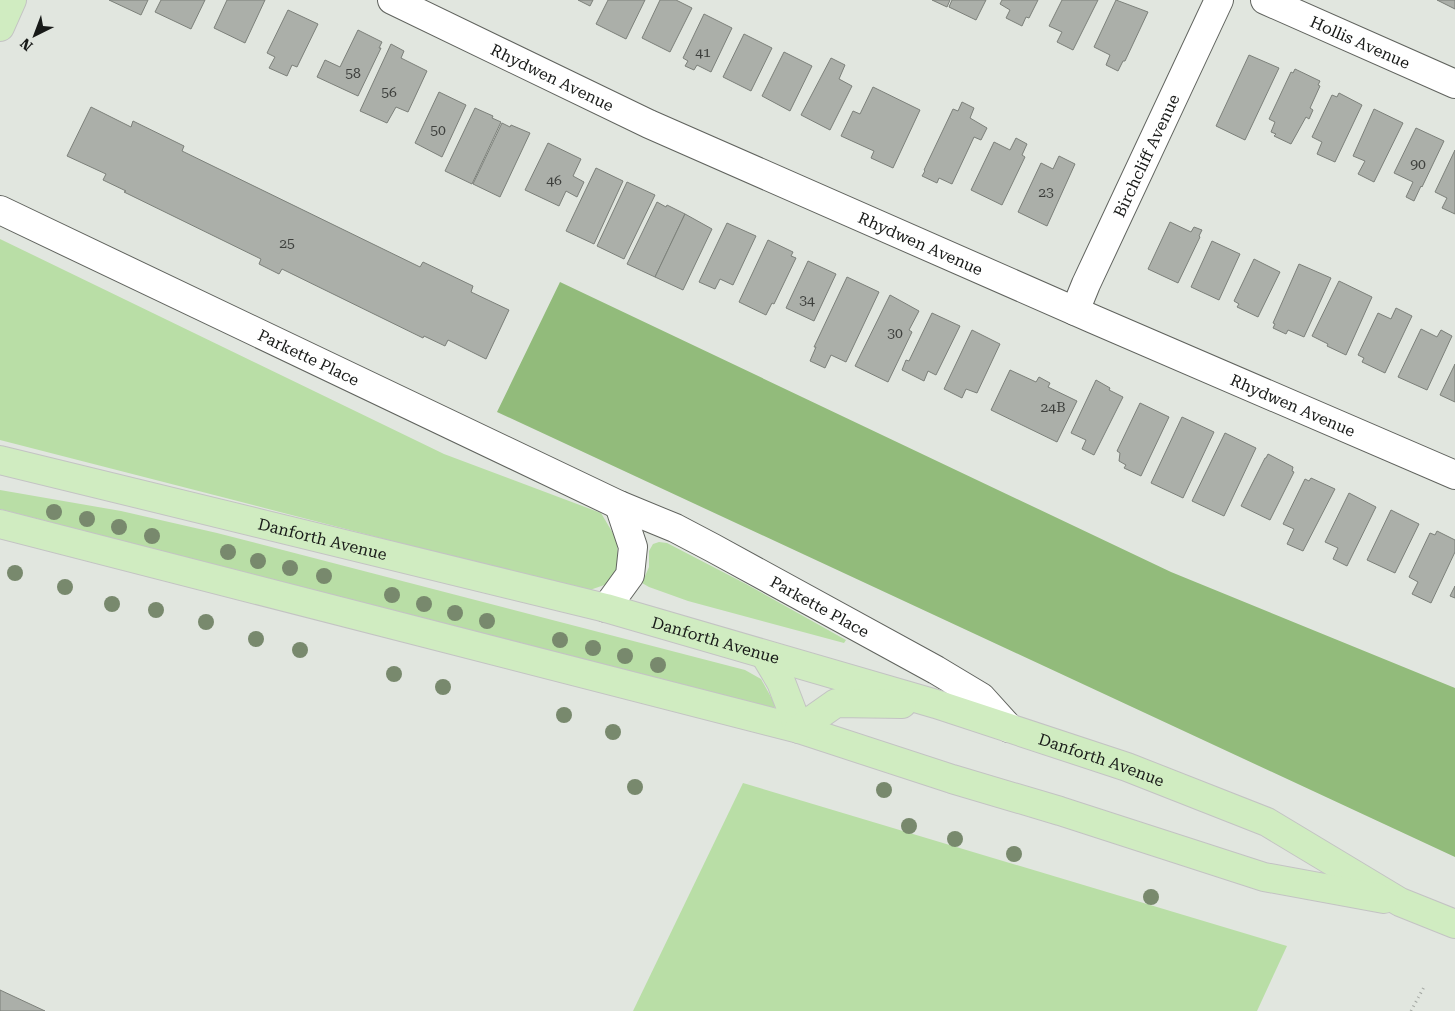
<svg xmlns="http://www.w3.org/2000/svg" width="1455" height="1011" font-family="'Roboto Serif',serif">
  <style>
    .green { fill: #b9dea6 }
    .forest { fill: #92bb7b }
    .building { fill: #abafa9; stroke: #7c807a }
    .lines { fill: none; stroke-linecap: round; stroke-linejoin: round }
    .minor-casing { stroke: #60635e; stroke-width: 30 }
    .major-casing { stroke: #c3c3c3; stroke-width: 30 }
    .path { stroke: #a2a6a1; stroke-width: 3; stroke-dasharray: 1 4; stroke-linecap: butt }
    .minor { stroke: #fff; stroke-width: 28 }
    .major { stroke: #d0ecc1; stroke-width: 28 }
    .tree { fill: #78896d }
    .labels { text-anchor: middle; stroke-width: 4; stroke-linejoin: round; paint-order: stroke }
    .number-label { font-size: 14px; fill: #3d3f3c }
    .street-label { font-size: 16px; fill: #181a18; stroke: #e1e6df }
  </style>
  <rect width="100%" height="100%" fill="#e1e6df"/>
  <g class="green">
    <polygon points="0,239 444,454 601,513 617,540 618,565 613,582 587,591 0,440"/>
    <polygon points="0,490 121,511 217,533 745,670 761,679 776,706 770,709 0,509"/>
    <polygon points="659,542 667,543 746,584 846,640 844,643 688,601 649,587 642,583 649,567 649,551 653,544"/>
    <polygon points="743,783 1287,946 1257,1011 633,1011"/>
  </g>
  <polygon class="forest" points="560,282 1171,572 1455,688 1455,857 497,412"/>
  <g class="building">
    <polygon points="109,0 148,0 141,15"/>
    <polygon points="161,0 205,0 191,29 155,12"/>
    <polygon points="227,0 265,0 245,43 214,28"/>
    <polygon points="578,0 593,0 590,6"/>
    <polygon points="608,0 645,0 626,39 596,24"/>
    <polygon points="660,0 676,0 692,8 670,52 642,38"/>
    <polygon points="932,0 950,0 947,7"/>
    <polygon points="952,0 986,0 976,20 949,7"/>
    <polygon points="1002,0 1038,0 1029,18 1026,17 1022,26 1006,18 1010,10 1000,4"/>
    <polygon points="1062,0 1098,0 1073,50 1057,42 1062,32 1049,26"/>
    <polygon points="1116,0 1148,12 1125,61 1123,61 1118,71 1106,65 1110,55 1094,47"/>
    <polygon points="1437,0 1455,0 1455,9"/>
    <polygon points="288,10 318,24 297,67 292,65 287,76 269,68 275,57 267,53"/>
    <polygon points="704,14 732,28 711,72 697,65 694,70 685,66 688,61 683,58"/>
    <polygon points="358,30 382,42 379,48 381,48 358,96 317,77 325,60 340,67"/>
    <polygon points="744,34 772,48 751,91 723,77"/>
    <polygon points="391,44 404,51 401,58 427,71 408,112 396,107 387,123 360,111"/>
    <polygon points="784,52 812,66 790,111 762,96"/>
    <polygon points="1249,55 1279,68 1245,140 1216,126"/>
    <polygon points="831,58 845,65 839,79 852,86 830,130 801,115"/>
    <polygon points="1295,69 1320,81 1318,85 1320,86 1310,108 1313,110 1309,119 1306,117 1291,144 1274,136 1276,134 1271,132 1275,122 1269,119 1291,72 1293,73"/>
    <polygon points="873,87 920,110 893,168 871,158 874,151 841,136 853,111 860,114"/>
    <polygon points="439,92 466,105 442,157 415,143"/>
    <polygon points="1339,93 1362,105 1335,162 1317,154 1322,142 1312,137 1332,95 1337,97"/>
    <polygon points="962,102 974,108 970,118 987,128 981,140 974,137 952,184 939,178 937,183 922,176 925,171 924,170 953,109 958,111"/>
    <polygon points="91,107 131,127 133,121 184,146 182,151 420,267 423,262 473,286 471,292 509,310 486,359 448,340 445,346 424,336 423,338 282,269 279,274 259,264 261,259 124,192 126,191 103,180 106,174 67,156"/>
    <polygon points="475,108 493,116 492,118 501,122 472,184 445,171"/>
    <polygon points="1374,109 1403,123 1374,182 1358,174 1365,161 1353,156"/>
    <polygon points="502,123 510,127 511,125 530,133 500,197 473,184"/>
    <polygon points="1416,128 1444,141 1422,187 1421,186 1414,201 1406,197 1413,182 1394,173"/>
    <polygon points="1016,138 1027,144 1022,155 1025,157 1002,205 971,190 994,142 1010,150"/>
    <polygon points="548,143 581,159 573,176 584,182 577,197 566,191 559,206 525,190"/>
    <polygon points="1455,150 1455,214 1442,208 1447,198 1435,192"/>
    <polygon points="1059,156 1075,164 1047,226 1018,212 1041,163 1053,169"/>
    <polygon points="596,168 623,181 594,244 566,231"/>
    <polygon points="627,182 655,195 624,259 597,246"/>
    <polygon points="657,202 666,207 667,205 685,214 655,277 627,264"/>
    <polygon points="685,214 712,229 683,290 655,277"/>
    <polygon points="1170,222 1191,232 1194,227 1202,230 1199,236 1200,237 1178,283 1148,269"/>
    <polygon points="727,223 756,236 733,285 720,279 715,289 699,282"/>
    <polygon points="768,240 793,252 791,256 796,258 774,304 772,303 766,315 739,302"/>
    <polygon points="1212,241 1240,254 1219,300 1191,287"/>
    <polygon points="1254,259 1280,272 1258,317 1237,307 1239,304 1234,301"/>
    <polygon points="808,261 836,274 814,321 786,308"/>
    <polygon points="1299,264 1331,278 1304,337 1288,330 1286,334 1273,328 1275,324 1273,323"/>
    <polygon points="847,277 879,292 846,362 831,355 825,368 810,361 816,347 814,347"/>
    <polygon points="1339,281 1372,297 1346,355 1327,346 1328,344 1312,336"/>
    <polygon points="890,295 919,311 909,330 912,332 888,382 855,366"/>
    <polygon points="1396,308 1412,316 1385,373 1362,362 1364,358 1358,355 1378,313 1391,319"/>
    <polygon points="932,313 960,326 936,375 928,371 924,381 902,370 906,360 909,361"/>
    <polygon points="1421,329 1437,337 1441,330 1452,336 1427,390 1398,377"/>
    <polygon points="972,330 1000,344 977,393 966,389 962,398 944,389"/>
    <polygon points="1455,364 1455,402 1440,395"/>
    <polygon points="1010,370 1036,382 1039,377 1050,383 1048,387 1077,401 1057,442 991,410"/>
    <polygon points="1096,380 1110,388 1109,390 1123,397 1094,455 1082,449 1086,440 1071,433"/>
    <polygon points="1140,403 1169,417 1141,476 1124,468 1126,465 1119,461 1120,453 1117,451"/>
    <polygon points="1182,417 1214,432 1183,498 1151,483"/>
    <polygon points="1225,433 1256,448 1224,516 1192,501"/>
    <polygon points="1268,454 1293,467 1292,471 1294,472 1270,520 1241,506 1265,458 1266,458"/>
    <polygon points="1311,478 1335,489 1303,551 1287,544 1294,529 1283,524 1305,479 1309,481"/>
    <polygon points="1349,493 1376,507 1347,566 1333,559 1338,548 1325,542"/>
    <polygon points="1391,510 1419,524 1395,573 1367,560"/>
    <polygon points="1437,531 1455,540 1455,552 1431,603 1412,594 1418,582 1409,577 1430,533 1435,535"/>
    <polygon points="1455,586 1455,598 1450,596"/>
    <polygon points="0,990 45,1011 0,1011"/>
  </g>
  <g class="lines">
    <g class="minor-casing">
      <g id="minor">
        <path id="s1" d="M392,0L649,124L1093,319L1455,475"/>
        <path id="s2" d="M1265,0L1455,84"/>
        <path id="s3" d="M0,210L619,505L675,528L713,548L936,670L981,697L1009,728"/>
        <path id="s4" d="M1075,311L1086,284L1219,0"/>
        <polyline points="606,608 630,575 633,547 619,505"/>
      </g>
    </g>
    <g class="major-casing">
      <g id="major">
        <polyline points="0,27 12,0"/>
        <path id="s5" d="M0,460L606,608L936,704L1127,767L1267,822L1400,902L1455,924"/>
        <polyline points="0,524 799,729 952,779 1060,811 1264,877 1384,899"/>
        <polyline points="765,655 781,682 799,729"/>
        <polyline points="799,729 836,703 902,704"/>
      </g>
    </g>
    <polyline class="path" points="1411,1011 1424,987"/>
    <use href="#minor" class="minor"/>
    <use href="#major" class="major"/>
  </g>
  <g class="tree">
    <circle cx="54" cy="512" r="8"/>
    <circle cx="87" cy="519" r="8"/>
    <circle cx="119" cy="527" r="8"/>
    <circle cx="152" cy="536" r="8"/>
    <circle cx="228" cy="552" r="8"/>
    <circle cx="258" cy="561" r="8"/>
    <circle cx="290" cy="568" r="8"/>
    <circle cx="15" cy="573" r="8"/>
    <circle cx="324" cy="576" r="8"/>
    <circle cx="65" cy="587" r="8"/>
    <circle cx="392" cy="595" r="8"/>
    <circle cx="112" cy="604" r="8"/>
    <circle cx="424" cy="604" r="8"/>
    <circle cx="156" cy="610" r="8"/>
    <circle cx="455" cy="613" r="8"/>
    <circle cx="487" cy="621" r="8"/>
    <circle cx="206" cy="622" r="8"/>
    <circle cx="256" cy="639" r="8"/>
    <circle cx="560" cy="640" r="8"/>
    <circle cx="593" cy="648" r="8"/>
    <circle cx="300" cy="650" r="8"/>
    <circle cx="625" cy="656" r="8"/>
    <circle cx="658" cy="665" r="8"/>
    <circle cx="394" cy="674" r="8"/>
    <circle cx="443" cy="687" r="8"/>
    <circle cx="564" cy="715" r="8"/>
    <circle cx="613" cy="732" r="8"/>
    <circle cx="635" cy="787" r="8"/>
    <circle cx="884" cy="790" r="8"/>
    <circle cx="909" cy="826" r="8"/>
    <circle cx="955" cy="839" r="8"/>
    <circle cx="1014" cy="854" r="8"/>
    <circle cx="1151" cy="897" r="8"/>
  </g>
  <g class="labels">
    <g class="number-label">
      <text x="703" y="57">41</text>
      <text x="353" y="78">58</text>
      <text x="389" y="97">56</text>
      <text x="438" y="135">50</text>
      <text x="1418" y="169">90</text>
      <text x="554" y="185">46</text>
      <text x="1046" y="197">23</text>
      <text x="287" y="248">25</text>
      <text x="807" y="305">34</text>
      <text x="895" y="338">30</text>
      <text x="1053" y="412">24B</text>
    </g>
    <g class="street-label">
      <text dy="6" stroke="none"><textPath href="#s2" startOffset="104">Hollis Avenue</textPath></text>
      <text dy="6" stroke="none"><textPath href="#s1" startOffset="178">Rhydwen Avenue</textPath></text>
      <text dy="6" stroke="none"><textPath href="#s4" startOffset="171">Birchcliff Avenue</textPath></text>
      <text dy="6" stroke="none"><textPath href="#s1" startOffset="582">Rhydwen Avenue</textPath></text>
      <text dy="6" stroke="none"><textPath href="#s3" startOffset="342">Parkette Place</textPath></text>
      <text dy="6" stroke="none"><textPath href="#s1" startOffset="988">Rhydwen Avenue</textPath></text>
      <text dy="6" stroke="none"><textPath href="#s5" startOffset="332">Danforth Avenue</textPath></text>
      <text dy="6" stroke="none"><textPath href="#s3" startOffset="911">Parkette Place</textPath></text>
      <text dy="6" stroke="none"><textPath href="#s5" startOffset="738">Danforth Avenue</textPath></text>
      <text dy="6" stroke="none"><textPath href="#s5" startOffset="1142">Danforth Avenue</textPath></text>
    </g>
  </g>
  <g transform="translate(35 35) rotate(222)" stroke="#e1e6df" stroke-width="4" paint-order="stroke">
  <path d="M0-4L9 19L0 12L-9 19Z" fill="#181a18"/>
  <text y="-8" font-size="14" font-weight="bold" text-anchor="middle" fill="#181a18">N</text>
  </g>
</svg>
